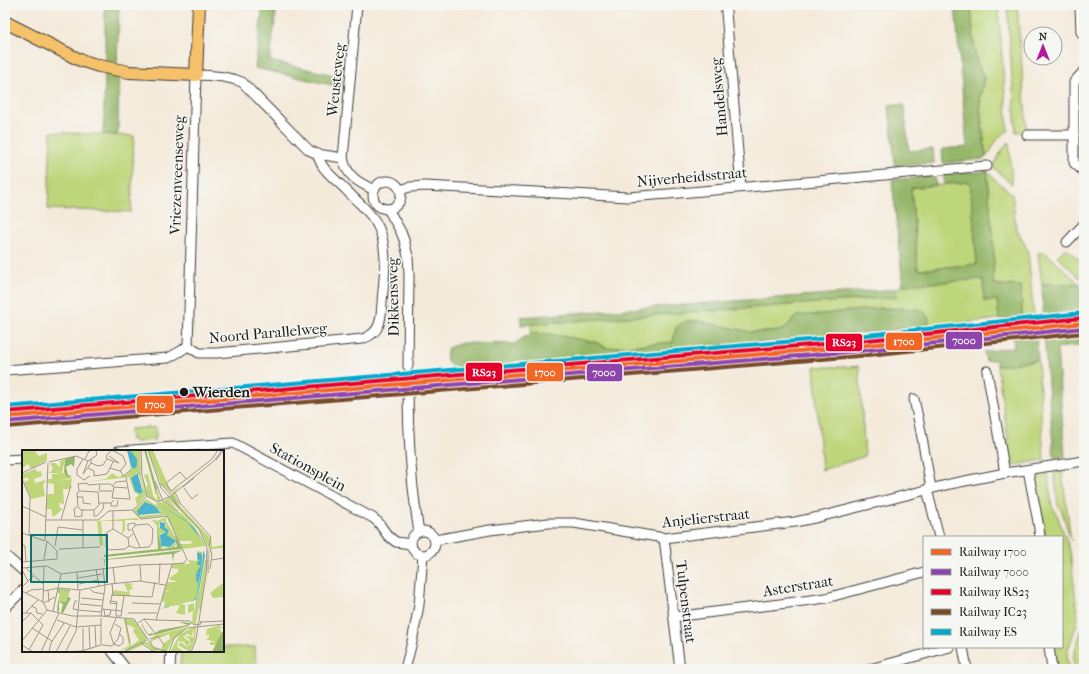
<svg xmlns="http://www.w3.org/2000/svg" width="1089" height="674" font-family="'IM FELL French Canon',serif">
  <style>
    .green { fill: #bed67a; stroke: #6d794b }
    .forest { fill: #96b76a; stroke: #596a43 }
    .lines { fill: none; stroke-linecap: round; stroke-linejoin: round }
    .minor-tunnel { stroke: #c9c1b4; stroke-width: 9; stroke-dasharray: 9 4.5; stroke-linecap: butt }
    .minor-casing { stroke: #3c3b38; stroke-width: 11 }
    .major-casing { stroke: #3c3b38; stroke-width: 14 }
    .minor { stroke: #fff; stroke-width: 9 }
    .major { stroke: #f5c16b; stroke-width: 12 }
    .rail-1-casing { stroke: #f6f6f2; stroke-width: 7 }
    .rail-2-casing { stroke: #f6f6f2; stroke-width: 7 }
    .rail-3-casing { stroke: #f6f6f2; stroke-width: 7 }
    .rail-4-casing { stroke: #f6f6f2; stroke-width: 7 }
    .rail-5-casing { stroke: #f6f6f2; stroke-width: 7 }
    .rail-1 { stroke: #f26522; stroke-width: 4 }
    .rail-2 { stroke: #8e44ad; stroke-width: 4 }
    .rail-3 { stroke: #e4002b; stroke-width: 4 }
    .rail-4 { stroke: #7a4b2a; stroke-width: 4 }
    .rail-5 { stroke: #00a9ce; stroke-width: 4 }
    .stop-dot { fill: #1c1c1c; stroke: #f6f6f2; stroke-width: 1.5 }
    .labels { text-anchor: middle; stroke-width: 3; stroke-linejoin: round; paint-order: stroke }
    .street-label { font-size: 15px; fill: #1c1c1c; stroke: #f6f6f2 }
    .stop-label { font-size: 15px; font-weight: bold; fill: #1c1c1c; stroke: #f6f6f2; text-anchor: start }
    .inset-road { fill: none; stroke: #9e988e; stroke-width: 1 }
    .view { fill: #0f766e; fill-opacity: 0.15; stroke: #0f766e; stroke-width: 2 }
    .inset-edge { fill: none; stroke: #1c1c1c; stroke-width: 2 }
    .line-badge { stroke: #f6f6f2; stroke-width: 1.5 }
    .badge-label { font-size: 11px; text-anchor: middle; font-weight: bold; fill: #fff }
  </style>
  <rect width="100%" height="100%" fill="#f6f6f2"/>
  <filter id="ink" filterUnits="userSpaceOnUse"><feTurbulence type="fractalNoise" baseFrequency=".025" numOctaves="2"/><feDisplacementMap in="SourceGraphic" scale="8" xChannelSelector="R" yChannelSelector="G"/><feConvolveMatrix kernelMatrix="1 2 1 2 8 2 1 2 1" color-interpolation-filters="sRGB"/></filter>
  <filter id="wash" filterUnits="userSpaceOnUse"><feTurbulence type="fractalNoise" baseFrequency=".012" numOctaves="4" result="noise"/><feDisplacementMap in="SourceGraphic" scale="16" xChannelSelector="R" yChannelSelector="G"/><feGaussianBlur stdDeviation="0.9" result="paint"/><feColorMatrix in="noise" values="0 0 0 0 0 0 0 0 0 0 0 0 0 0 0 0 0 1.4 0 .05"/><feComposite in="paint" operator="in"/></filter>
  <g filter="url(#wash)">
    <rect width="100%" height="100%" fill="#f4eada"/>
    <g class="green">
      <path d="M971,5H998L1008,131C1004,133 1000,136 997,140C993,145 991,152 986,157L980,107V98L984,78L976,59L974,45Z"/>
      <polygon points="1007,5 1017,5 1027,132 1016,132"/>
      <polygon points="51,132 134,136 131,212 48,209"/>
      <polygon points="1009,142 1012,184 997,171 993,166 1002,150"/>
      <polygon points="987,170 992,177 1012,194 1016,227 1028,251 1034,317 1022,318 1021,286 998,285 993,283 994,255"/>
      <polygon points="970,182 978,264 918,270 911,188"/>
      <polygon points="1066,248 1084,264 1084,278 1081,279 1057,256"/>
      <polygon points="1038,253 1046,253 1080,284 1042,284"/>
      <polygon points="983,279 984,300 997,300 999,319 925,327 929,322 914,309 881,308 838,312 818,315 806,315 791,321 786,328 782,330 773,332 751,332 698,321 686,321 674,336 674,342 606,348 602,345 595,342 549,334 531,333 531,324 897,297 896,289 903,285"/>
      <polygon points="1038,360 1044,460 1010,466 1006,444 1008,439 997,366"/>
      <polygon points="859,366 865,456 822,470 814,367 847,367"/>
      <polygon points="156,427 156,438 154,440 149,439 148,441 134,442 134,440 131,440 130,429"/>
      <polygon points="1062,471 1071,541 1061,509 1058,505 1054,472"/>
      <polygon points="1048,473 1052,507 1056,512 1070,550 1078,620 1068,650 1067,659 1070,669 1060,669 1053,647 1062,647 1062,537 1046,537 1035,478 1036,475"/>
      <polygon points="1084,621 1084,669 1078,669 1074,664 1073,658"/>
      <polygon points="223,647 255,647 256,669 180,669 181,651 223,651"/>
    </g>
    <g class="forest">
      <polygon points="105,5 119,5 117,65 105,62"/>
      <polygon points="263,5 277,5 270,61 339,76 342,77 341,87 255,68"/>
      <polygon points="955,5 971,5 974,45 976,59 984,78 980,98 980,107 986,157 983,159 943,163 942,149 967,147"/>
      <polygon points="105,72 119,74 118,132 117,135 103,134"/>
      <polygon points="889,105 904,105 909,151 933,149 934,163 895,166"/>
      <polygon points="987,170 994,255 993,283 998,285 1021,286 1022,318 999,319 997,300 984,301 983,279 903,285 892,180 935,176 936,185 911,188 918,270 977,264 970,182 944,184 944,174 981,172"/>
      <polygon points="1042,284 1084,284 1084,311 1043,315"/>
      <polygon points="896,289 897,297 521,325 521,317"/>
      <path d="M881,308C891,309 916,307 923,311C927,314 929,318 929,322L925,327L674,351L461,369C448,366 444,362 448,348L462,343L514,344L531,333L549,334L595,342L606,348L674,342V336L676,327L686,321H698L751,332H773L782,330L786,328L796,316L806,315H818L838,312Z"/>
      <polygon points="1084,330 1084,345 1057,348 1065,456 1054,458 1044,335"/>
      <polygon points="1036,334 1038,360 997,366 996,360 986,361 984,352 1014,347 1013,337"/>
    </g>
  </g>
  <g filter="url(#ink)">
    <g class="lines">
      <polyline class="minor-tunnel" points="408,366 408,389"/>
      <g class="minor-casing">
        <g id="minor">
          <path d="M357,5L343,158C347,177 358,182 374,190"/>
          <polyline points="726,5 726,12 741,187"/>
          <polyline points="1080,5 1081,32 1084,36"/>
          <polyline points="1084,71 1074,82 1074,163 1084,172"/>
          <polyline points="1027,135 1074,135"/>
          <circle cx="387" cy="195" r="14"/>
          <polyline points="400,190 410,187 425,186 610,196 628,197 668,194 987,166"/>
          <polyline points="388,209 401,232 404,240 408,256 409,274 408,366"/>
          <polyline points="1067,242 1084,224"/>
          <path d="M188,346L196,75C212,75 227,76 242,82L309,150L317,154L343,158"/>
          <path d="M188,346L199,353H217L362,339C381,333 381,320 382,302C384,276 390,245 375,221C368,210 357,201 348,192C341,184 327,174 322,165C320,162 319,158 317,154"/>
          <polyline points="5,370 168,358 179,352 188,346"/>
          <polyline points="987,371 1005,473"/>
          <path d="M408,389C408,437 411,484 419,532"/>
          <polyline points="914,399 921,432 931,488"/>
          <polyline points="118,451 233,443 373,518 378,522 388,536 396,542 411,544"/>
          <polyline points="5,460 23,459"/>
          <polyline points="1028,470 1038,522 1040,537"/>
          <polyline points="927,489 939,537"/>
          <circle cx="423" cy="543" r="12"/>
          <polyline points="664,538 680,669"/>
          <polyline points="435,540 490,530 548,523 574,523 664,538 795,522 819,517 950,484 1005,473 1084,461"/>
          <polyline points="5,555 23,571"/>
          <polyline points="5,608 23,590"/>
          <polyline points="674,617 788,603 826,598 924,572"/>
          <polyline points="963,647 967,669"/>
          <polyline points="1049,647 1052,669"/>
          <polyline points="112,651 126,669"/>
          <polyline points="170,669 171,651"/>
          <polyline points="405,669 412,642 419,605 423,555"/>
          <polyline points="870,669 950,647"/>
        </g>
      </g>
      <g class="major-casing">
        <polyline id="major" points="5,22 80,60 99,66 129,72 196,75 199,5"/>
      </g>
      <use href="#minor" class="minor"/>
      <use href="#major" class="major"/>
      <g class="rail-1-casing">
        <polyline id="rail-1" points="5,417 858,346 1084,323"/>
      </g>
      <g class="rail-2-casing">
        <polyline id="rail-2" points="5,422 858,351 1084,328"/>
      </g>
      <g class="rail-3-casing">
        <polyline id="rail-3" points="5,412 858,341 1083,318"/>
      </g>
      <g class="rail-4-casing">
        <polyline id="rail-4" points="6,427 859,356 1084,333"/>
      </g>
      <g class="rail-5-casing">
        <polyline id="rail-5" points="5,407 857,336 1083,313"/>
      </g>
      <use href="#rail-1" class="rail-1"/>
      <use href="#rail-2" class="rail-2"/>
      <use href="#rail-3" class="rail-3"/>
      <use href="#rail-4" class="rail-4"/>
      <use href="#rail-5" class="rail-5"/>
    </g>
  </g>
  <circle class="stop-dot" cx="184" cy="392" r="5"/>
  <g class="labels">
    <g class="street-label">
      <text transform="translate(336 80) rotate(-84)" y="5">Weusteweg</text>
      <text transform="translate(719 97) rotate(-95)" y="5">Handelsweg</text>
      <text transform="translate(177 175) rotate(-88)" y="5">Vriezenveenseweg</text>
      <text transform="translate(692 177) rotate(-5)" y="5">Nijverheidsstraat</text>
      <text transform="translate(393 297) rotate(-91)" y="5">Dikkensweg</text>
      <text transform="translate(268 333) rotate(-5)" y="5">Noord Parallelweg</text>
      <text transform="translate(308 467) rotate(29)" y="5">Stationsplein</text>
      <text transform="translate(706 518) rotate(-6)" y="5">Anjelierstraat</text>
      <text transform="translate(798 586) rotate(-9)" y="5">Asterstraat</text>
      <text transform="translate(686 602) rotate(83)" y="5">Tulpenstraat</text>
    </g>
    <g class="stop-label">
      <text x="193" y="397">Wierden</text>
    </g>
  </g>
  <g transform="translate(22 450)">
    <rect width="202" height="202" fill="#f4eada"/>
    <path d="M0,0H18L13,2L17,6L14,7L25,3V10L9,19L6,14L0,18ZM102,0H118L119,26L124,45L115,55L113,48L117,45L112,42L107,27L65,32L84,29L90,23L96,27L104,25L109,20L107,18H110L113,6ZM116,22L121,38V43L118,44L113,41L110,31ZM126,0H131L149,42L159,36L150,44L139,34ZM43,9L40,23H27L31,19L28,13H33L38,17V11ZM14,19L15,22L19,21L20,26L12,29L13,33L24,30L21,35L23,46L9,49L2,32L7,30L5,27L1,29L0,24ZM42,23L50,28L35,31L50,29L48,39H41L42,54L37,53L38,58L41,59L31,67L29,59H24L25,44H32V34L26,33V29H30V24ZM126,24L131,45L135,51V45L132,43H135V39L139,51H136L131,50L126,46L124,43L121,28L126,45L124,36L126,35L122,25ZM152,43L159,57L189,89L190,97L202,95L201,98L189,99L184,142L188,100L178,81L146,48L154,59L142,51ZM124,49L135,56L134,53L141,52L163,66L175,80L184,96L161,99L158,94H169L170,91H157L144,65L118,69L111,61ZM124,52L139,61L138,64L118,66L116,60ZM144,67V71L156,91L152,98H138L135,76L129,69L135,71ZM141,71L144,74L143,78L147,80L145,85L154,92L149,97L141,98L138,91V84L144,82L137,77L138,72ZM115,68L117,70H103V80L100,84L101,71H79L81,95L78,96L75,71ZM175,101L180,102L181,107L172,172L183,110H186L178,163L177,157L174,173L176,174L173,175L170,172L171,161L166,163V155L172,153V162L174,150L158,154L163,155V165L154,163L158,155L142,157L143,152L139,151L142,141L150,142L142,140L145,132H156L146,129L156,122V119L149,118L151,113L168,114L166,110L175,111ZM202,132V147L191,148L188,143ZM102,133L112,134L109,135L111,139L107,140L108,146L92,145L91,140L106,142ZM36,140H47L44,152L36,151L38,144ZM102,169L112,170L125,188L122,192H126L137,202H132L123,194L105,202L104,199L95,202L107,196ZM104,174L113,178L111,181L117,190L109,196ZM197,175L202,179L192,177L198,179L200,184L194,195H188V192H194L183,189L187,188V185H184L185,179ZM174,176L173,190L168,202L156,195L159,192L165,197L169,194L167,189L162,186L172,187L171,179L170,186L165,184L161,187L168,192L167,195L165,196L162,192L156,191L155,197L163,202H148L158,184ZM166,177L150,191L145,201L135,200L131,196L139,199L141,194L148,189L147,184L130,191V195L128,191L134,185Z" fill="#bed67a" fill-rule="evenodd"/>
    <path d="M122,0H124L135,39L134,44ZM53,6L52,17L49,14L44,17L46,25L50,26L45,27L42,22L43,9ZM129,69L135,76L139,99L155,97L153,85L160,99L82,107V105L136,99L135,76ZM161,100L152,104L151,112L150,104L83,110L82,117V110H78ZM35,139L48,140L46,147L49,148L41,163L39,162L41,154L37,152V162L35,161L36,151L44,152L47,141L36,140L38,142L37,144ZM121,171V176L126,184L132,183L128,186L138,180L166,175L157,172L170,173L166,176L128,186L125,184L120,176ZM200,182L202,183V202H190Z" fill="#96b76a"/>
    <path d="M105,0L110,2L115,9V16L112,19L109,17ZM118,22L116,25L121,42L118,44L113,41L109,28ZM123,52L133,56L139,63L116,65L115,61ZM136,54L163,70L172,78L179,89L180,95L179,89L165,72ZM138,72L143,73V78L147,80L145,85L154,91L148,97L139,96L138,85L144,82L138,78ZM181,100L183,105L172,172L181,107ZM175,103H179L180,107L179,118L174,149L168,152L147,156V157L138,159L147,156L168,152L174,148L176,133L173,128H177L174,127V124H178L174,123L179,115H175L176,111H179L176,110Z" fill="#4db3cb"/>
    <path class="inset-road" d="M119,0L120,25L125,46M126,0L139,38L177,79L185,97L184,125L174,190L169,202M61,9L55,19V25L62,30L68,26M63,9L67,1L73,0M69,9L75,5L74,0M85,9L97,13L87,6M194,10L202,0M66,11L61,24L69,13M27,12L54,6L66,11L69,9V13L76,16L81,15L85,9L84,6L90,0M66,18L72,21V26L85,24L91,12M88,18L98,21L104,14L101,6L90,0M98,20L101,26L109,20M0,23L24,12M104,27L108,49L90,48L92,37L106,38M0,29L8,47L7,86M164,29L158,22L144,33L149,41L190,9L196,0M133,31L141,51M65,33L66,35L78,34M138,33L150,46L157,58M90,36L94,32L104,31M161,37L172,28M162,38L170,49L176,44M77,40L78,34H88L92,37M57,41L56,34L65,33M58,41L76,42L77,55L72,60H59L56,57L55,43ZM77,41H90M153,42L158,53L189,87L187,96M150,45L193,10L200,0M55,47H61V53L69,54M141,51L156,61M77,53H89L92,50M89,53V56H95L96,50M0,56L24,67M55,57L52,59L53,67L60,66V60M72,60V66H75L81,59L82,53M110,60L119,69L145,66L165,109L162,113L150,114M91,61V79L84,83V97L88,100L103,99L107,96L114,98L127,97L130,93L131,79L126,74L114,75L110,79L118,97M24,70H76L87,61L111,60L125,46L136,52L148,46M39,70L49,35M91,79L106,88M109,80H106V74L113,73V76M0,83L23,91L26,13M0,94L3,96L4,112M33,96L36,77L61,80M107,96L106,88L111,84M61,98V70M188,98L190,105L188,119M37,99L78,97M190,110L202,108M0,112L35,109V101L25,91L22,109M118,115L119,131M22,116L21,152L25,160M91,117L93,133M0,118L25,116L39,124L112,115L150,114M4,118L21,134M74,119L77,136M0,120L6,131M55,123L56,140M186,123V100M56,128L80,124M90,133L91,145M137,133L138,113M57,134L76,130M0,137L11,126M68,139L71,142L82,144M26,140L27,152M0,141L21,152M21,141L37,138L58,140L88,134L118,131L143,135M91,142L88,153L95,154M4,143L9,140L21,139M89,145L130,147L133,132M59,148L81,150M55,151H53L51,159L56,160M88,151L95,152L94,161M22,153L33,147M110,153L138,154M58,154L80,156M9,156L14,158L15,163L20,164M80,159L100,161M25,160L50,166H79L112,169L132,198L147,202M56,160L79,162M82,160L83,166L88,165L89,160M31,161L39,124M94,161V166H99L102,146M4,162L16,150M0,163H9L21,175L7,200M106,163H135M79,166L83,137L81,118M103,168L108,193M122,169L133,183M35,170L54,177L79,175M134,170L150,114M0,172L9,163M179,172L202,171M116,173L122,169L134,170L168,171L172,175L179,174L178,171M73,176L74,197M67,177L68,199M10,178L30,191M61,178V200M128,189L136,186L142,195M0,191L25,160M119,193L132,202M92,194L97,196L101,193V188L98,184M0,195L11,202M80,195L90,196L96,189L99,178L93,174M92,195L88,183L94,168M44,201L54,181L58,140M19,202L37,163M27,202L29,193L42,173M34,202L48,176M35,202L60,201L79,195V168M101,202L125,190M147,202L152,188L165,178L202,174"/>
    <path class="view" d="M9,85H85V132H9Z"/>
    <rect width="202" height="202" class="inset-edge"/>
  </g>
  <g class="line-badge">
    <rect x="945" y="331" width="38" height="19" rx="4" fill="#8e44ad"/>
    <rect x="885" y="332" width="38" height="19" rx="4" fill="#f26522"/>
    <rect x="825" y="333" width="38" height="19" rx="4" fill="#e4002b"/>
    <rect x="526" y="362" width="38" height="20" rx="4" fill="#f26522"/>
    <rect x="465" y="362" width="38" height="20" rx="4" fill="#e4002b"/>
    <rect x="586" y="363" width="37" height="19" rx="4" fill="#8e44ad"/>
    <rect x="136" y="395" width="38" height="19" rx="4" fill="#f26522"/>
  </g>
  <g class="badge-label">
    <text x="964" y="344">7000</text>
    <text x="904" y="345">1700</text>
    <text x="844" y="346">RS23</text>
    <text x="545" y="376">1700</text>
    <text x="484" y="376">RS23</text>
    <text x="604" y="376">7000</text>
    <text x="155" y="408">1700</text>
  </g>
  <rect width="1089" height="674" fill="none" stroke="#f6f6f2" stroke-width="20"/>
  <rect x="923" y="536" width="140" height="112" fill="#f6f6f2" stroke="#9f9f9c"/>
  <rect x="931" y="549" width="20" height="6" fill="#f26522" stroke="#9f9f9c"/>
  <text x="959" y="556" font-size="12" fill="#1c1c1c">Railway 1700</text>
  <rect x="931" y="569" width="20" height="6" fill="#8e44ad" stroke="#9f9f9c"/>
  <text x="959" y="576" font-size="12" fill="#1c1c1c">Railway 7000</text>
  <rect x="931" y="589" width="20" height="6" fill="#e4002b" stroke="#9f9f9c"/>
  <text x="959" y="596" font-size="12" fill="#1c1c1c">Railway RS23</text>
  <rect x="931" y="609" width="20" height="6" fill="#7a4b2a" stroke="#9f9f9c"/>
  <text x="959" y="616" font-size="12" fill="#1c1c1c">Railway IC23</text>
  <rect x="931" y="629" width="20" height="6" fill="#00a9ce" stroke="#9f9f9c"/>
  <text x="959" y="636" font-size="12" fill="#1c1c1c">Railway ES</text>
  <g transform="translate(1043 46)"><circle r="19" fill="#f6f6f2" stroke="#9f9f9c"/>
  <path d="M0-3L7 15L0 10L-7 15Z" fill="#b5179e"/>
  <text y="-6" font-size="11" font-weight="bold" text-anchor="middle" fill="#1c1c1c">N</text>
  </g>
</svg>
